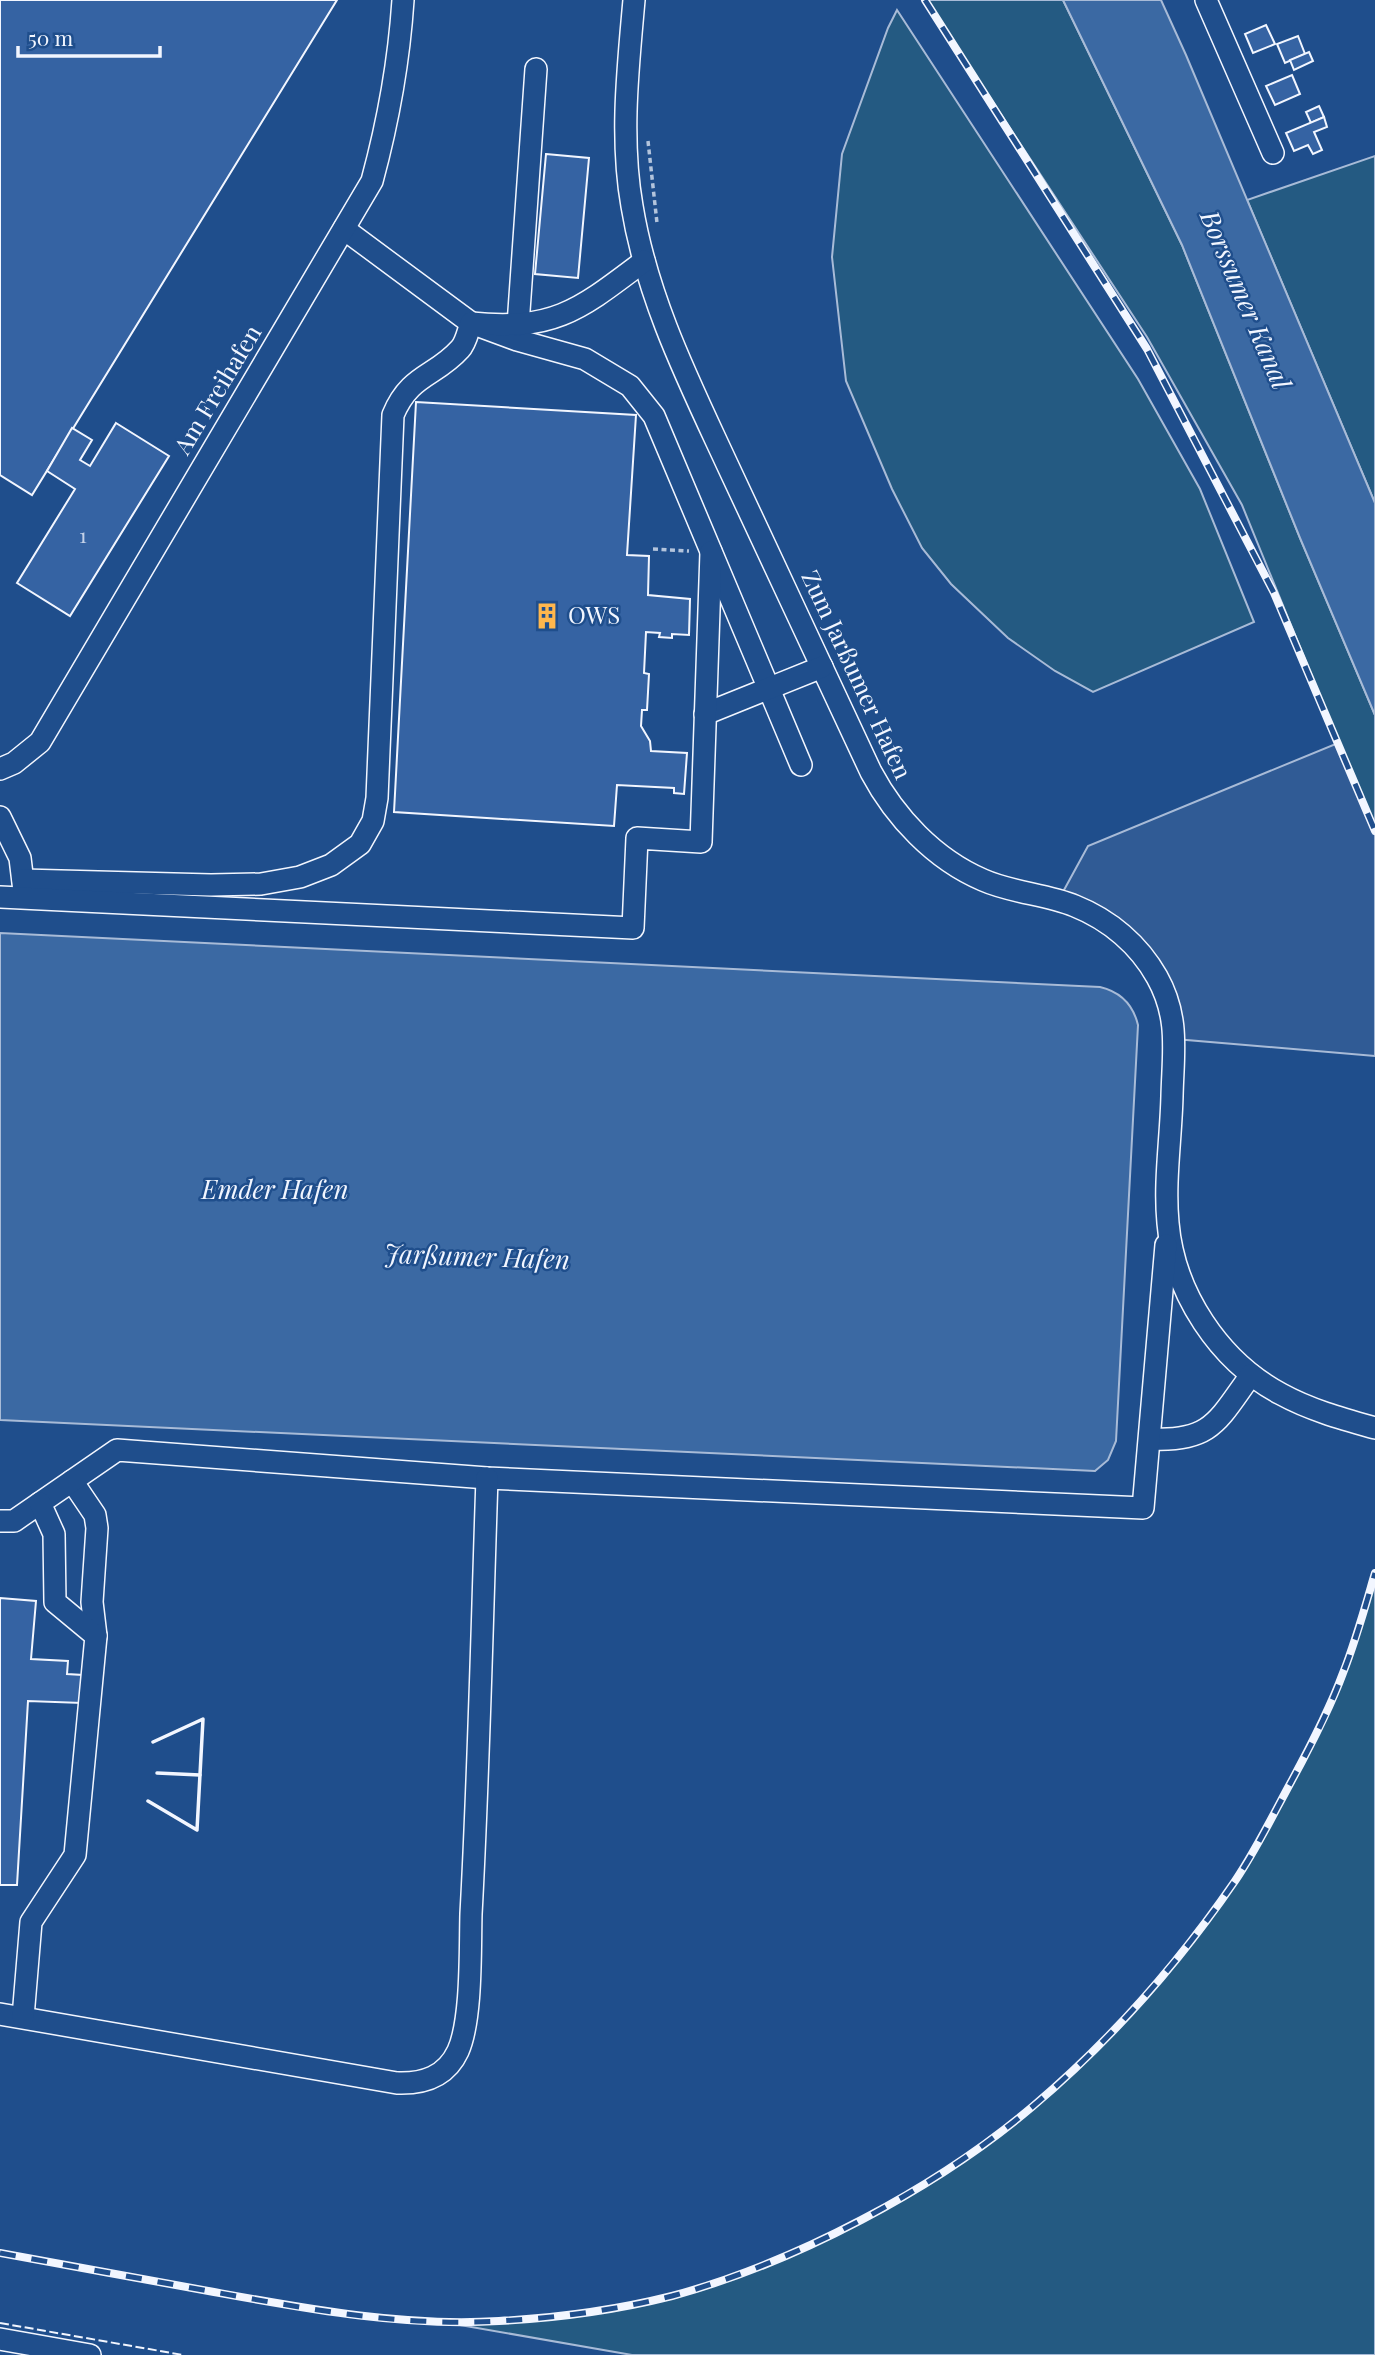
<svg xmlns="http://www.w3.org/2000/svg" width="1375" height="2355" font-family="'Playfair Display',serif">
  <style>
    .green { fill: #245a82; stroke: #a8bbd7; stroke-width: 2 }
    .parking { fill: #305b95; stroke: #a8bbd7; stroke-width: 2 }
    .water { fill: #3b69a3; stroke: #a8bbd7; stroke-width: 2 }
    .building { fill: #3563a3; stroke: #f2f6ff; stroke-width: 2 }
    .lines { fill: none; stroke-linecap: round; stroke-linejoin: round }
    .minor-casing { stroke: #f2f6ff; stroke-width: 24 }
    .path { stroke: #b3c4dc; stroke-width: 3.5; stroke-dasharray: 5 3.5; stroke-linecap: butt }
    .minor { stroke: #1f4e8c; stroke-width: 21 }
    .rail-casing { stroke: #f2f6ff; stroke-width: 8 }
    .rail { stroke: #1f4e8c; stroke-width: 5; stroke-dasharray: 16; stroke-linecap: butt }
    .fence { stroke: #f2f6ff; stroke-width: 2; stroke-dasharray: 9 3.5; stroke-linecap: butt }
    .wall { stroke: #f2f6ff; stroke-width: 3.5 }
    .labels { text-anchor: middle; stroke-width: 5; stroke-linejoin: round; paint-order: stroke }
    .number-label { font-size: 21px; fill: #c3d1e8 }
    .street-label { font-size: 24px; fill: #f2f6ff; stroke: #1f4e8c }
    .poi-label { font-size: 24px; fill: #f2f6ff; stroke: #1f4e8c; text-anchor: start }
    .water-label { font-size: 26px; font-style: italic; fill: #f2f6ff; stroke: #1f4e8c }
  </style>
  <rect width="100%" height="100%" fill="#1f4e8c"/>
  <g class="green">
    <polygon points="926,0 1063,0 1182,245 1300,538 1375,715 1375,831 1242,505 1147,337"/>
    <polygon points="897,10 1138,379 1200,489 1254,622 1093,692 1055,671 1008,638 951,584 922,548 892,489 846,381 832,257 842,154 888,28"/>
    <polygon points="1375,156 1375,503 1247,200"/>
    <path d="M1375,1573V2355H632L437,2321C515,2321 592,2315 668,2296C741,2279 812,2246 877,2209C900,2197 924,2186 945,2171C1126,2048 1257,1880 1341,1678C1356,1644 1365,1608 1375,1573Z"/>
  </g>
  <polygon class="parking" points="1338,743 1375,831 1375,1056 1175,1039 1146,960 1058,901 1088,846"/>
  <g class="water">
    <polygon points="1063,0 1161,0 1186,55 1375,503 1375,715 1300,538 1182,245"/>
    <path d="M0,933L1100,987C1121,992 1133,1004 1138,1025L1116,1441L1108,1460L1095,1471L0,1420Z"/>
  </g>
  <g class="building">
    <polygon points="0,0 337,0 32,495 0,475"/>
    <polygon points="1266,25 1275,44 1253,53 1245,34"/>
    <polygon points="1298,36 1305,54 1285,63 1277,44"/>
    <polygon points="1309,52 1313,61 1294,70 1290,60"/>
    <polygon points="1292,75 1300,94 1275,105 1266,86"/>
    <polygon points="1319,106 1324,117 1311,123 1306,112"/>
    <polygon points="1324,117 1327,127 1314,132 1322,150 1313,154 1308,145 1294,151 1286,133"/>
    <polygon points="546,154 589,158 578,278 535,274"/>
    <polygon points="416,402 636,415 627,555 649,556 648,595 690,599 689,635 672,634 672,638 659,637 660,633 646,632 644,673 649,674 647,710 642,710 641,726 650,741 651,751 687,753 684,794 674,793 674,788 617,785 614,826 394,812"/>
    <polygon points="116,423 169,456 70,616 17,583 75,489 47,471 72,428 92,440 80,460 90,466"/>
    <polygon points="0,1598 36,1601 31,1659 68,1661 67,1674 83,1675 82,1703 28,1701 17,1885 0,1885"/>
  </g>
  <g class="lines">
    <g class="minor-casing">
      <g id="minor">
        <path d="M634,0C628,68 620,138 632,206C647,298 688,380 727,464C775,567 823,669 871,772C895,817 934,859 983,880C1012,893 1046,894 1075,906C1110,920 1139,945 1157,977C1180,1018 1173,1053 1172,1096C1171,1138 1164,1182 1168,1223C1174,1293 1219,1361 1281,1394C1310,1410 1343,1419 1375,1428"/>
        <polyline points="1206,0 1273,153"/>
        <polyline points="344,229 471,323 517,340 585,359 630,386 654,416 801,765"/>
        <polyline points="518,325 536,69"/>
        <polyline points="705,714 822,667"/>
        <path d="M0,769L14,763L40,742L372,181C388,122 399,61 403,0"/>
        <polyline points="0,817 20,858 24,891"/>
        <path d="M23,880L211,885L261,884L300,877L331,865L360,844L373,821L377,798L393,415C410,374 435,377 460,349C466,343 468,331 471,323C555,331 579,310 644,261"/>
        <polyline points="0,897 633,928 637,838 701,842 711,552"/>
        <path d="M1151,1439C1212,1442 1218,1420 1251,1375"/>
        <polyline points="72,1481 95,1515 97,1528 92,1602 96,1636"/>
        <polyline points="0,1521 14,1521 117,1450 487,1478 1143,1508 1166,1245"/>
        <path d="M0,2014L397,2083C423,2084 446,2077 458,2051C472,2020 470,1950 471,1914C479,1769 482,1623 487,1478"/>
        <polyline points="23,2017 31,1922 75,1855 96,1636 55,1602 54,1534 40,1503"/>
        <polyline points="0,2339 90,2355"/>
      </g>
    </g>
    <g class="path">
      <polyline points="648,141 657,223"/>
      <polyline points="653,549 689,551"/>
    </g>
    <use href="#minor" class="minor"/>
    <g class="rail-casing">
      <g id="rail">
        <polyline points="925,0 1147,349 1274,593 1375,831"/>
        <path d="M0,2253C71,2266 143,2279 214,2292C308,2309 404,2327 499,2321C557,2318 616,2310 672,2296C794,2263 935,2189 1032,2107C1109,2042 1178,1964 1235,1881C1256,1850 1273,1815 1291,1782C1310,1747 1329,1711 1343,1673C1356,1640 1365,1607 1375,1573"/>
      </g>
    </g>
    <use href="#rail" class="rail"/>
    <polyline class="fence" points="0,2323 183,2355"/>
    <g class="wall">
      <polyline points="157,1773 200,1775"/>
      <polyline points="148,1801 197,1830 203,1719 153,1742"/>
    </g>
  </g>
  <defs>
    <g id="building-bare" transform="scale(2.1)"><path d="M-4-6H4V6H1V3H-1V6H-4ZM-2.5-4.3h1.7v1.8h-1.7ZM.8-4.3h1.7v1.8H.8ZM-2.5-1h1.7V.8h-1.7ZM.8-1h1.7V.8H.8Z" fill="#ffb74d" stroke="#1f4e8c" stroke-width="2.5" paint-order="stroke"/></g>
  </defs>
  <g fill-rule="evenodd">
    <use href="#building-bare" x="547" y="616"/>
  </g>
  <g class="labels">
    <g class="number-label">
      <text x="83" y="543">1</text>
    </g>
    <g class="street-label">
      <text transform="translate(218 390) rotate(-59)" y="8">Am Freihafen</text>
      <text transform="translate(856 675) rotate(65)" y="8">Zum Jarßumer Hafen</text>
    </g>
    <g class="poi-label">
      <text x="568" y="624">OWS</text>
    </g>
    <g class="water-label">
      <text transform="translate(1245 300) rotate(67)" y="9">Borssumer Kanal</text>
      <text x="275" y="1199">Emder Hafen</text>
      <text transform="translate(477 1257) rotate(2)" y="9">Jarßumer Hafen</text>
    </g>
  </g>
  <path d="M18 46v10h142v-10" fill="none" stroke="#f2f6ff" stroke-width="3.5"/>
  <text x="28" y="46" font-size="21" fill="#f2f6ff" stroke="#1f4e8c" stroke-width="5" paint-order="stroke">50 m</text>
</svg>
